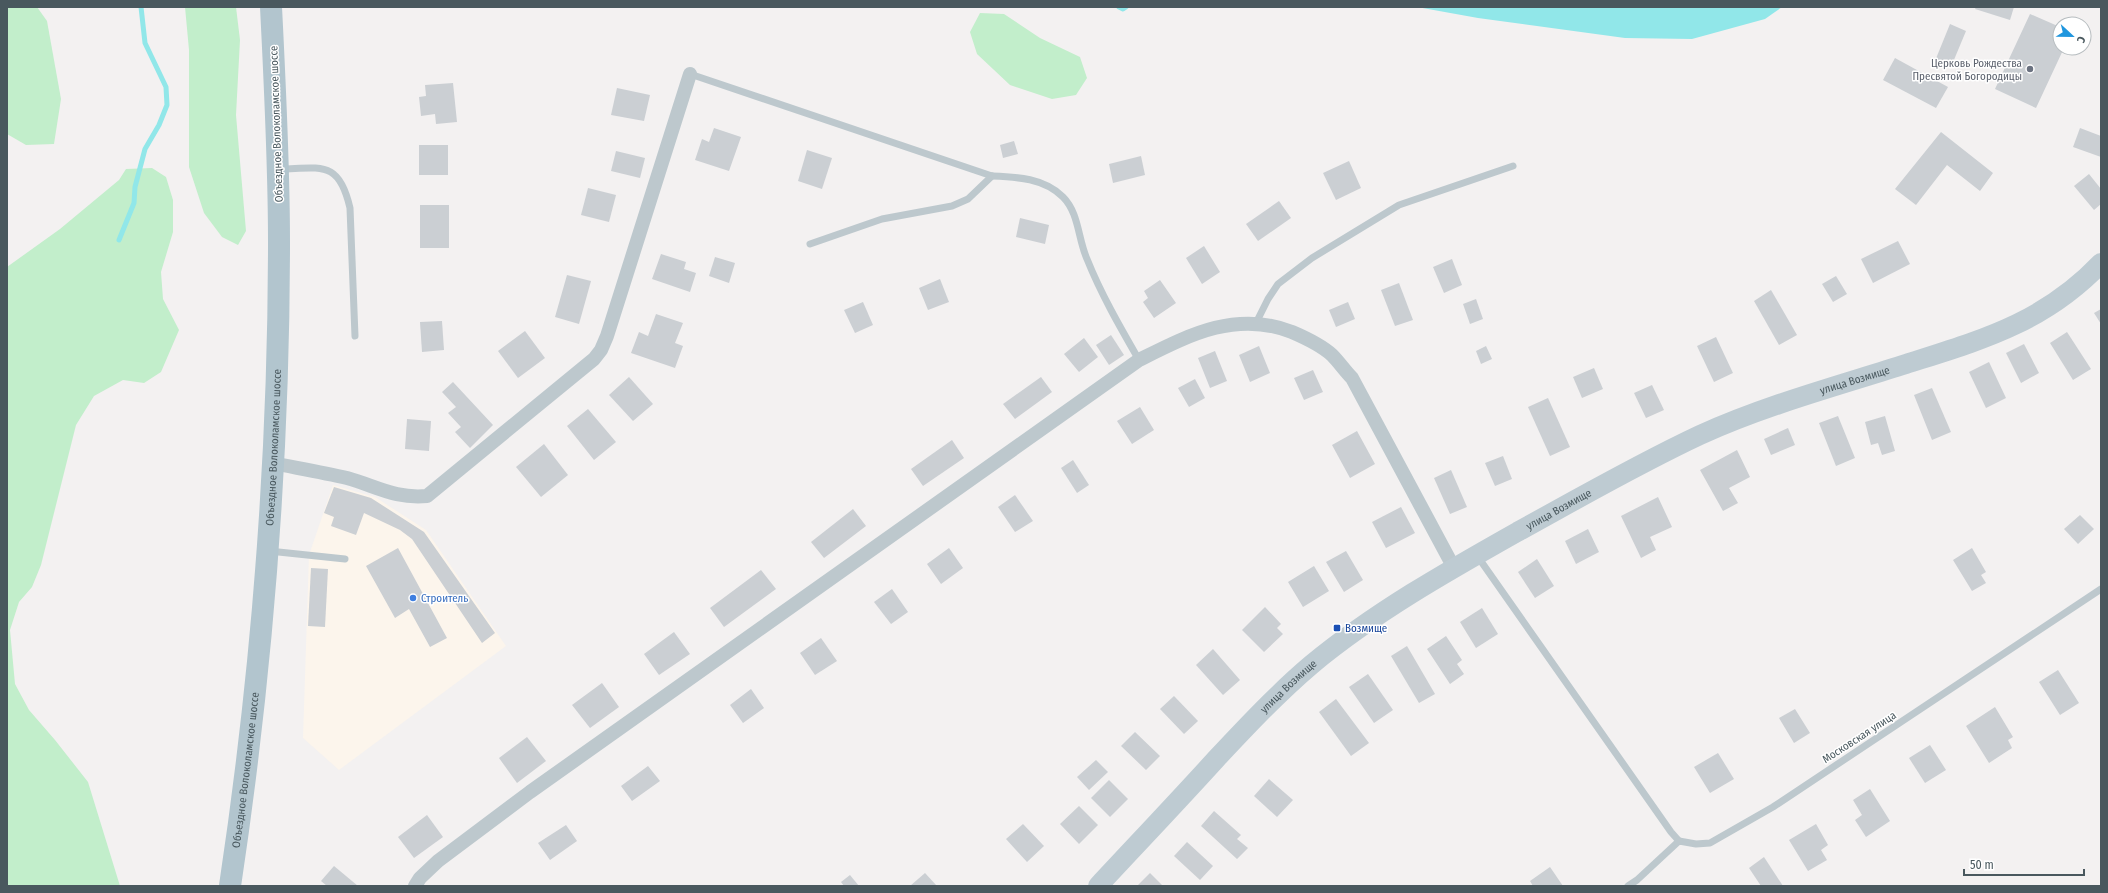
<svg xmlns="http://www.w3.org/2000/svg" width="2108" height="893" font-family="'Fira Sans Condensed',sans-serif">
  <style>
    .commercial { fill: #fcf5ec }
    .green { fill: #c2eecb }
    .water { fill: #91e7e9 }
    .lines { fill: none; stroke-linecap: round; stroke-linejoin: round }
    .stream { stroke: #91e7e9; stroke-width: 5 }
    .building { fill: #cbcfd3 }
    .service { stroke: #bdc8cd; stroke-width: 7 }
    .minor { stroke: #bdc8cd; stroke-width: 14 }
    .secondary { stroke: #becbd2; stroke-width: 20 }
    .primary { stroke: #b2c5ce; stroke-width: 22 }
    .worship-dot { fill: #6b7280; stroke: #fff; stroke-width: 1.5 }
    .shop-dot { fill: #3f7fe0; stroke: #fff; stroke-width: 1.5 }
    .transit-dot { fill: #1a4fb4; stroke: #fff; stroke-width: 1.5 }
    .labels { text-anchor: middle; stroke-width: 3; stroke-linejoin: round; paint-order: stroke }
    .worship-label { font-size: 11px; fill: #5b616d; stroke: #fff; text-anchor: end }
    .street-label { font-size: 11px; fill: #49585e; stroke: #fff }
    .shop-label { font-size: 11px; fill: #366cbe; stroke: #fff; text-anchor: start }
    .transit-label { font-size: 11px; fill: #164399; stroke: #fff; text-anchor: start }
  </style>
  <rect width="100%" height="100%" fill="#f3f1f1"/>
  <polygon class="commercial" points="333,485 375,497 426,530 506,646 339,770 303,738 309,555"/>
  <g class="green">
    <polygon points="7,7 37,7 47,21 61,99 54,144 26,145 7,134"/>
    <polygon points="185,7 236,7 240,40 236,115 246,231 238,245 222,237 204,213 189,167 189,50"/>
    <polygon points="980,13 1004,14 1040,38 1080,57 1087,78 1076,95 1052,99 1010,85 977,54 970,32"/>
    <polygon points="152,168 166,177 173,200 173,232 161,272 163,299 179,330 161,372 144,383 123,380 94,396 76,425 41,565 32,587 19,602 10,630 15,684 29,710 55,740 88,782 120,886 7,886 7,267 60,229 119,180 126,169"/>
  </g>
  <polygon class="water" points="1417,7 1782,7 1765,19 1692,39 1625,38 1478,18"/>
  <g class="lines">
    <g class="stream">
      <polyline points="1119,7 1123,9 1126,7"/>
      <polyline points="119,240 134,203 135,187 145,149 159,125 167,105 166,87 145,43 141,7"/>
    </g>
  </g>
  <g class="building">
    <polygon points="1976,7 2014,7 2010,20 1975,9"/>
    <polygon points="2030,14 2060,27 2060,48 2064,48 2036,108 1995,89"/>
    <polygon points="1950,24 1966,31 1951,67 1935,61"/>
    <polygon points="1895,58 1948,87 1936,108 1883,80"/>
    <polygon points="453,83 457,122 436,124 435,114 421,116 419,97 426,96 425,85"/>
    <polygon points="617,88 650,95 644,121 611,115"/>
    <polygon points="714,128 741,137 729,171 695,160 702,139 709,142"/>
    <polygon points="2080,128 2101,136 2101,157 2073,147"/>
    <polygon points="1941,132 1993,173 1980,191 1947,165 1916,205 1895,189"/>
    <polygon points="1014,141 1018,154 1003,158 1000,145"/>
    <rect x="419" y="145" width="29" height="30"/>
    <polygon points="807,150 832,158 822,189 798,181"/>
    <polygon points="616,151 645,158 640,178 611,171"/>
    <polygon points="1141,156 1145,175 1113,183 1109,164"/>
    <polygon points="1349,161 1361,188 1336,200 1323,173"/>
    <polygon points="2089,174 2101,189 2101,204 2094,210 2074,186"/>
    <polygon points="588,188 616,195 609,222 581,215"/>
    <polygon points="1279,201 1291,218 1258,241 1246,224"/>
    <rect x="420" y="205" width="29" height="43"/>
    <polygon points="1020,218 1049,225 1045,244 1016,237"/>
    <polygon points="1898,241 1910,264 1873,283 1861,259"/>
    <polygon points="1204,246 1220,272 1202,284 1186,258"/>
    <polygon points="661,254 686,262 684,269 696,273 690,292 652,279"/>
    <polygon points="715,257 735,263 729,283 709,276"/>
    <polygon points="1452,259 1462,285 1444,293 1433,267"/>
    <polygon points="567,275 591,281 579,324 555,317"/>
    <polygon points="1836,276 1847,294 1833,302 1822,284"/>
    <polygon points="940,279 949,302 928,310 919,288"/>
    <polygon points="1160,280 1176,303 1154,318 1143,302 1148,298 1144,291"/>
    <polygon points="1399,283 1413,320 1395,326 1381,290"/>
    <polygon points="1771,290 1797,335 1779,345 1754,301"/>
    <polygon points="1476,299 1483,319 1470,324 1463,304"/>
    <polygon points="863,302 873,325 855,333 844,310"/>
    <polygon points="1348,302 1355,319 1336,327 1329,310"/>
    <polygon points="2101,309 2101,324 2094,313"/>
    <polygon points="656,314 683,323 675,343 683,346 675,368 631,353 639,332 648,336"/>
    <polygon points="442,321 444,350 422,352 420,322"/>
    <polygon points="525,331 545,358 518,378 498,351"/>
    <polygon points="2067,332 2091,369 2073,380 2050,343"/>
    <polygon points="1111,335 1124,355 1109,365 1096,345"/>
    <polygon points="1716,337 1733,373 1714,382 1697,346"/>
    <polygon points="1084,338 1098,357 1079,372 1064,354"/>
    <polygon points="2024,344 2039,373 2021,383 2006,353"/>
    <polygon points="1259,346 1270,373 1250,382 1239,355"/>
    <polygon points="1486,346 1492,359 1481,364 1476,351"/>
    <polygon points="1215,351 1227,381 1210,388 1198,358"/>
    <polygon points="1989,362 2006,398 1986,408 1969,372"/>
    <polygon points="1594,368 1603,389 1582,398 1573,377"/>
    <polygon points="1313,370 1323,392 1304,400 1294,378"/>
    <polygon points="629,377 653,404 633,421 609,395"/>
    <polygon points="1041,377 1052,392 1015,419 1003,404"/>
    <polygon points="1195,379 1205,398 1189,407 1178,388"/>
    <polygon points="453,382 493,425 470,448 455,432 461,427 448,413 456,407 442,392"/>
    <polygon points="1652,385 1664,410 1646,418 1634,393"/>
    <polygon points="1932,388 1951,432 1932,440 1914,395"/>
    <polygon points="1548,398 1570,447 1550,456 1528,407"/>
    <polygon points="1140,407 1154,430 1132,444 1117,421"/>
    <polygon points="588,409 616,442 594,460 567,426"/>
    <polygon points="1838,416 1855,458 1836,466 1819,423"/>
    <polygon points="1885,416 1895,451 1882,455 1878,443 1871,445 1865,422"/>
    <polygon points="407,419 431,421 429,451 405,449"/>
    <polygon points="1788,428 1795,445 1771,455 1764,439"/>
    <polygon points="1357,431 1375,464 1350,478 1332,445"/>
    <polygon points="952,440 964,458 923,486 911,469"/>
    <polygon points="544,444 568,475 541,497 516,467"/>
    <polygon points="1737,450 1750,477 1729,488 1738,503 1723,511 1700,470"/>
    <polygon points="1503,456 1512,479 1495,486 1485,463"/>
    <polygon points="1073,460 1089,485 1077,493 1061,468"/>
    <polygon points="1451,470 1467,507 1450,514 1434,478"/>
    <polygon points="334,487 371,498 424,532 495,633 482,643 412,539 400,530 364,513 356,535 331,526 334,517 324,513"/>
    <polygon points="1015,495 1033,521 1015,532 998,507"/>
    <polygon points="1658,497 1672,527 1650,537 1656,550 1641,558 1621,516"/>
    <polygon points="1401,507 1415,533 1386,548 1372,522"/>
    <polygon points="853,509 866,526 824,558 811,542"/>
    <polygon points="2080,515 2094,529 2078,544 2064,529"/>
    <polygon points="1588,529 1599,552 1576,564 1565,541"/>
    <polygon points="398,548 447,638 430,647 409,609 395,618 366,566"/>
    <polygon points="949,548 963,568 941,584 927,564"/>
    <polygon points="1972,548 1986,572 1981,575 1986,583 1972,591 1953,560"/>
    <polygon points="1346,551 1363,580 1344,592 1326,562"/>
    <polygon points="1537,559 1554,586 1535,598 1518,572"/>
    <polygon points="1314,566 1329,591 1303,607 1288,582"/>
    <polygon points="311,568 328,569 325,627 308,626"/>
    <polygon points="761,570 776,589 724,627 710,608"/>
    <polygon points="892,589 908,612 891,624 874,602"/>
    <polygon points="1265,607 1281,624 1277,628 1283,634 1264,652 1242,630"/>
    <polygon points="1482,608 1498,634 1476,648 1460,622"/>
    <polygon points="674,632 690,654 659,675 644,654"/>
    <polygon points="1446,636 1462,660 1457,664 1464,674 1450,684 1427,649"/>
    <polygon points="821,638 837,661 815,675 800,653"/>
    <polygon points="1407,646 1435,694 1419,703 1391,656"/>
    <polygon points="1213,649 1240,680 1223,695 1196,665"/>
    <polygon points="2058,670 2079,703 2060,715 2039,682"/>
    <polygon points="1368,674 1393,710 1374,723 1349,687"/>
    <polygon points="602,683 619,707 590,728 572,705"/>
    <polygon points="751,689 764,708 743,723 730,705"/>
    <polygon points="1174,696 1198,721 1184,734 1160,709"/>
    <polygon points="1336,699 1369,743 1351,756 1319,712"/>
    <polygon points="1995,707 2013,737 2008,740 2012,748 1989,763 1966,726"/>
    <polygon points="1795,709 1810,733 1794,743 1779,718"/>
    <polygon points="1135,732 1160,756 1146,770 1121,746"/>
    <polygon points="527,737 546,761 517,783 499,758"/>
    <polygon points="1930,745 1946,770 1925,783 1909,758"/>
    <polygon points="1718,753 1734,779 1710,793 1694,767"/>
    <polygon points="1096,760 1108,772 1089,790 1077,777"/>
    <polygon points="648,766 660,781 632,801 621,786"/>
    <polygon points="1269,779 1293,800 1277,817 1254,796"/>
    <polygon points="1109,780 1128,799 1110,817 1091,798"/>
    <polygon points="1870,789 1890,821 1866,837 1855,820 1862,815 1853,800"/>
    <polygon points="1079,806 1098,825 1079,844 1060,824"/>
    <polygon points="1214,811 1241,835 1237,839 1248,848 1237,859 1201,826"/>
    <polygon points="427,815 443,837 414,858 398,837"/>
    <polygon points="1023,824 1044,846 1027,862 1006,839"/>
    <polygon points="1816,824 1828,845 1821,850 1827,860 1808,871 1789,840"/>
    <polygon points="566,825 577,841 550,860 538,843"/>
    <polygon points="1187,842 1213,866 1200,880 1174,856"/>
    <polygon points="1764,857 1783,886 1761,886 1749,868"/>
    <polygon points="334,866 358,886 327,886 321,881"/>
    <polygon points="1550,867 1563,886 1533,886 1530,881"/>
    <polygon points="925,873 937,886 910,886"/>
    <polygon points="1150,873 1163,886 1137,886"/>
    <polygon points="850,875 859,886 844,886 841,882"/>
  </g>
  <g class="lines">
    <g class="service">
      <path d="M690,74L992,176C1017,177 1044,178 1063,197C1079,213 1078,239 1087,259C1101,294 1120,327 1139,360"/>
      <path d="M280,169C322,168 339,160 350,208L355,336"/>
      <polyline points="810,244 882,219 952,206 968,199 992,176"/>
      <polyline points="1256,323 1268,299 1278,284 1312,258 1399,205 1513,166"/>
      <polyline points="269,551 345,559"/>
      <polyline points="1478,557 1671,832 1679,841"/>
      <polyline points="1628,886 1637,880 1679,841 1696,844 1710,843 1773,807 2101,589"/>
    </g>
    <g class="minor">
      <path d="M272,463C297,468 322,472 347,478C376,486 395,499 427,496L594,359L601,350L607,336L690,74"/>
      <path d="M415,886L420,878L438,861L530,792L1139,360C1189,335 1236,310 1292,332C1306,338 1321,345 1332,355C1339,362 1345,371 1352,378L1454,568"/>
    </g>
    <path class="secondary" id="s1" d="M1098,886C1138,843 1178,801 1217,758C1247,726 1278,693 1311,665C1375,612 1448,571 1519,531C1579,498 1638,464 1700,435C1766,405 1837,386 1906,364C1981,340 2044,323 2101,263"/>
    <path class="primary" id="s2" d="M230,886C262,673 279,457 279,242C279,163 275,85 271,7"/>
  </g>
  <circle class="worship-dot" cx="2030" cy="69" r="4"/>
  <circle class="shop-dot" cx="413" cy="598" r="4"/>
  <rect class="transit-dot" x="1333" y="624" width="8" height="8" rx="2"/>
  <g class="labels">
    <g class="worship-label">
      <text x="2022" y="67">Церковь Рождества<tspan x="2022" dy="13">Пресвятой Богородицы</tspan></text>
    </g>
    <g class="street-label">
      <text transform="translate(276 124) rotate(-92)" y="4">Объездное Волоколамское шоссе</text>
      <text dy="4" stroke="none"><textPath href="#s1" startOffset="924">улица Возмище</textPath></text>
      <text dy="4" stroke="none"><textPath href="#s2" startOffset="441">Объездное Волоколамское шоссе</textPath></text>
      <text dy="4" stroke="none"><textPath href="#s1" startOffset="600">улица Возмище</textPath></text>
      <text dy="4" stroke="none"><textPath href="#s1" startOffset="276">улица Возмище</textPath></text>
      <text transform="translate(1859 737) rotate(-33)" y="4">Московская улица</text>
      <text dy="4" stroke="none"><textPath href="#s2" startOffset="117">Объездное Волоколамское шоссе</textPath></text>
    </g>
    <g class="shop-label">
      <text x="421" y="602">Строитель</text>
    </g>
    <g class="transit-label">
      <text x="1345" y="632">Возмище</text>
    </g>
  </g>
  <rect width="2108" height="893" fill="none" stroke="#49585e" stroke-width="16"/>
  <g transform="translate(2072 36) rotate(112)"><circle r="19" fill="#ffffff" stroke="#b6bcbf"/>
  <path d="M0-3L7 15L0 10L-7 15Z" fill="#2096de"/>
  <text y="-6" font-size="11" font-weight="bold" text-anchor="middle" fill="#49585e">С</text>
  </g>
  <path d="M1964 869v6h120v-6" fill="none" stroke="#49585e" stroke-width="2"/>
  <text x="1970" y="869" font-size="12" fill="#49585e" stroke="#ffffff" stroke-width="3" paint-order="stroke">50 m</text>
</svg>
